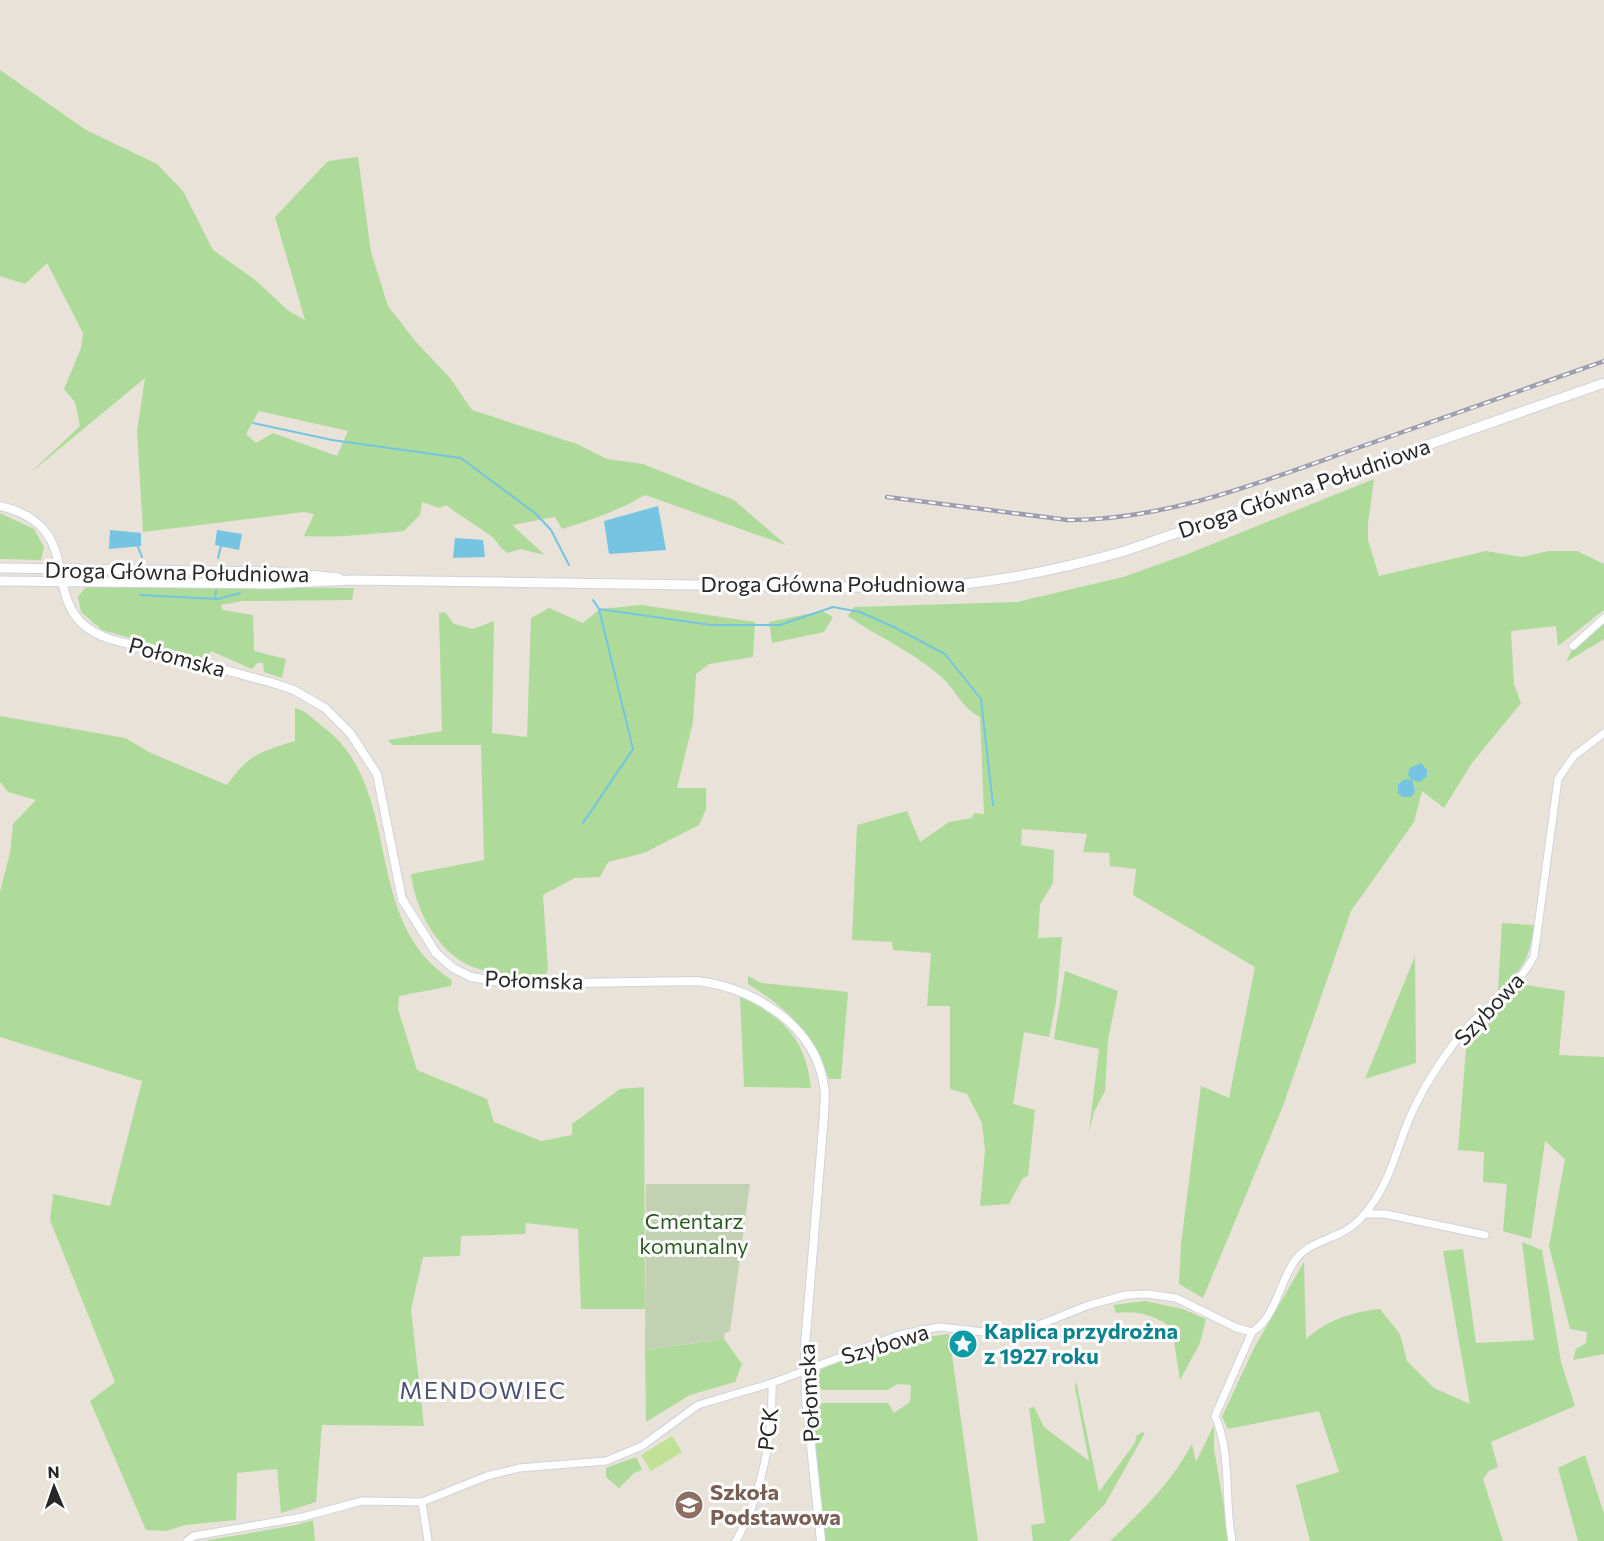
<svg xmlns="http://www.w3.org/2000/svg" width="1604" height="1541" font-family="Commissioner,sans-serif">
  <style>
    .green { fill: #afdb9a; fill-rule: evenodd }
    .cemetery { fill: #c1d1b2 }
    .pitch { fill: #c0e196 }
    .water { fill: #74c4e2 }
    .lines { fill: none; stroke-linecap: round; stroke-linejoin: round }
    .stream { stroke: #74c4e2; stroke-width: 2 }
    .minor-casing { stroke: #cfd2df; stroke-width: 9 }
    .tertiary-casing { stroke: #cfd2df; stroke-width: 10 }
    .secondary-casing { stroke: #cfd2df; stroke-width: 11 }
    .minor { stroke: #fff; stroke-width: 7 }
    .tertiary { stroke: #fff; stroke-width: 8 }
    .secondary { stroke: #fff; stroke-width: 9 }
    .rail-casing { stroke: #9d9fb0; stroke-width: 4.5 }
    .rail { stroke: #fff; stroke-width: 2; stroke-dasharray: 7; stroke-linecap: butt }
    .labels { text-anchor: middle; stroke-width: 6; stroke-linejoin: round; paint-order: stroke }
    .street-label { font-size: 22px; fill: #272727; stroke: #fff }
    .park-label { font-size: 22px; fill: #2b5c1f; stroke: #fff }
    .culture-label { font-size: 22px; font-weight: bold; fill: #0d838f; stroke: #fff; text-anchor: start }
    .education-label { font-size: 22px; font-weight: bold; fill: #785e54; stroke: #fff; text-anchor: start }
    .neighbourhood-label { font-size: 24px; letter-spacing: 1.5px; fill: #4c5273; stroke: #fff }
  </style>
  <rect width="100%" height="100%" fill="#e8e2d9"/>
  <g class="green">
    <path d="M0,70L86,130L157,164L183,191L213,250L254,279L290,312L305,320L275,217L328,161L358,157L371,252L388,306L416,342L450,378L472,410L577,444L607,459L643,464L734,500L786,545L645,495C620,510 591,520 562,529L555,517L512,525L545,555L520,549L508,553C499,549 498,541 491,536C476,525 460,516 446,505L439,508L422,502L420,515L404,531C370,534 338,538 304,536L314,514L304,512L143,532L137,431L145,378L29,474L80,426L75,402L64,389L81,348L83,333L47,263L25,284L0,276ZM259,411L348,431L337,456L273,433L256,443L246,434Z"/>
    <path d="M1374,479L1368,524V540L1379,576L1486,551L1522,557L1549,551H1577L1604,564V610L1558,646L1556,626L1511,631L1514,684L1521,703L1472,763L1444,808L1422,791L1414,822L1351,911L1283,1106L1203,1298L1179,1284L1181,1244L1201,1086L1229,1098L1255,967L1133,895L1136,869L1110,866L1109,853L1083,852L1087,834L1022,829L1021,845L1054,850L1053,883L1040,905L1038,938L1062,937L1056,1002L1049,1037L1024,1032L1013,1104L1035,1110L1028,1176L1023,1178L1009,1204L980,1206L985,1150L982,1123L967,1094L950,1089V1006H927L931,953L893,950L892,942L852,940L857,825L907,811L920,842L949,822L972,818L974,813L984,814L980,717C960,707 955,687 938,674C910,650 876,636 848,616L854,607L1017,602L1123,577L1185,555Z"/>
    <polygon points="0,513 34,529 44,547 41,560 0,559"/>
    <polygon points="98,586 354,588 352,600 243,601 221,605 223,610 253,615 254,651 286,659 282,678 264,672 263,663 257,663 252,669 211,651 208,660 102,630 81,612 78,597 85,588"/>
    <path d="M642,605L755,622L753,657L709,664L696,674L693,722L677,788H706V809L699,825L644,853L608,862L600,877L575,878L543,895L548,969L546,976C522,975 496,976 473,967C438,954 415,909 411,874L484,860L481,745H392L388,740L442,731L439,613L445,612L454,624L473,629L494,621L492,733L527,737L531,618L549,608L583,623L600,609Z"/>
    <polygon points="822,611 833,617 824,632 772,643 769,622"/>
    <polygon points="1604,619 1604,639 1566,662 1575,644"/>
    <path d="M295,708C305,710 314,720 322,726C407,789 358,920 452,980L451,986L399,996L398,1009L417,1070L487,1099L494,1122L541,1141L572,1135V1124L620,1089L644,1087L645,1309H581L578,1229L526,1223L525,1234L461,1236L460,1256L423,1257L411,1309L424,1426L322,1425L316,1502L281,1513L277,1469L237,1473L236,1520L185,1525L167,1531L146,1530L90,1401L115,1382L50,1220L53,1194L110,1206L142,1081L0,1037V892L10,853L13,824L36,800L8,792L0,782V716L125,738L151,753L227,785C249,754 260,752 295,741Z"/>
    <path d="M1502,923L1534,925C1529,960 1524,968 1498,991Z"/>
    <polygon points="1415,956 1416,1063 1365,1079"/>
    <polygon points="1065,971 1118,991 1108,1040 1105,1091 1094,1112 1089,1132 1099,1049 1054,1039"/>
    <path d="M748,976L761,983L848,992L841,1079H829C809,1029 793,1013 748,984Z"/>
    <polygon points="1519,984 1565,991 1559,1055 1604,1057 1604,1354 1573,1360 1576,1349 1586,1343 1587,1332 1570,1329 1549,1246 1565,1159 1545,1141 1531,1239 1503,1231 1507,1184 1483,1182 1484,1152 1458,1150 1467,1036"/>
    <path d="M740,996C784,1019 805,1037 811,1088L744,1087Z"/>
    <path d="M1522,1242L1542,1250L1561,1362L1575,1406L1491,1442L1498,1467L1489,1471L1483,1479L1503,1541H1310L1296,1485L1339,1472L1319,1411L1228,1429L1222,1417L1254,1348L1304,1262L1306,1339C1327,1320 1352,1312 1380,1309L1400,1334L1407,1361L1434,1388L1470,1404L1443,1251L1463,1249L1476,1343L1534,1340Z"/>
    <path d="M1145,1301L1183,1309L1206,1319L1200,1343L1180,1380L1172,1328C1156,1315 1136,1310 1116,1313L1113,1305Z"/>
    <polygon points="949,1334 978,1541 825,1541 811,1403 888,1403 894,1413 910,1402 911,1385 897,1384 888,1390 822,1390 815,1381 823,1367 898,1341"/>
    <polygon points="724,1339 742,1364 735,1382 690,1395 646,1422 645,1350"/>
    <polygon points="1076,1381 1099,1492 1135,1443 1136,1436 1142,1432 1145,1433 1105,1504 1069,1541 1033,1541 1031,1525 1045,1523 1029,1408 1034,1407 1044,1427 1089,1461 1075,1388"/>
    <path d="M1214,1425V1449L1230,1541H1110C1142,1511 1171,1483 1192,1444L1196,1462Z"/>
    <polygon points="1585,1455 1604,1514 1604,1541 1578,1541 1558,1468"/>
    <polygon points="633,1458 637,1458 642,1470 634,1473 619,1488 606,1477 606,1468"/>
    <polygon points="313,1520 315,1541 203,1541 296,1525"/>
  </g>
  <polygon class="cemetery" points="646,1184 750,1184 730,1331 724,1334 724,1339 645,1350"/>
  <polygon class="pitch" points="672,1436 682,1452 651,1471 641,1455"/>
  <g class="water">
    <polygon points="658,506 666,550 609,554 604,521"/>
    <polygon points="110,530 141,533 141,546 109,549"/>
    <polygon points="217,530 242,534 239,550 215,545"/>
    <polygon points="455,538 483,540 485,557 453,558"/>
    <polygon points="1421,763 1427,770 1427,776 1420,782 1412,780 1415,792 1411,797 1402,797 1398,793 1398,784 1405,779 1411,780 1408,774 1410,768"/>
  </g>
  <g class="lines">
    <g class="stream">
      <polyline points="253,423 332,440 461,458 535,513 551,530 569,565"/>
      <polyline points="138,547 142,557"/>
      <polyline points="218,558 221,546"/>
      <polyline points="140,595 218,599 240,593"/>
      <polyline points="215,599 216,591"/>
      <polyline points="599,609 711,625 780,625 833,607 860,612 894,627 945,654 981,699 993,805"/>
      <polyline points="583,823 633,749 599,609 593,600"/>
    </g>
    <g class="minor-casing">
      <g id="minor">
        <polyline points="1573,646 1604,618"/>
        <polyline points="1365,1214 1385,1214 1485,1235"/>
        <polyline points="422,1502 428,1541"/>
        <path d="M187,1541L194,1536L303,1517L362,1501L422,1502L487,1476L519,1468L606,1461L642,1446L698,1405L772,1383L899,1335L922,1330L940,1327L993,1333L1014,1332L1034,1327L1089,1305L1126,1295L1147,1294L1176,1298L1237,1328L1252,1332C1277,1316 1279,1281 1296,1259C1308,1244 1327,1240 1343,1232C1356,1225 1367,1213 1375,1200C1392,1174 1398,1145 1410,1117C1423,1087 1443,1057 1463,1032C1486,1005 1518,988 1534,956L1558,779L1574,756L1604,733"/>
        <path d="M736,1541C762,1494 773,1437 772,1383"/>
        <path d="M1232,1541C1224,1501 1232,1454 1215,1416L1252,1332"/>
      </g>
    </g>
    <g class="tertiary-casing">
      <path id="tertiary" d="M0,506C96,529 28,612 110,639L273,683L294,690L325,708L350,733L377,774L402,899L436,953L453,968L471,977L511,984L697,981C753,988 815,1024 824,1086C826,1095 824,1105 824,1115L805,1346L806,1398L821,1541"/>
    </g>
    <g class="secondary-casing">
      <g id="secondary">
        <polyline points="0,568 276,572 339,578"/>
        <path d="M0,581L268,584L353,580L912,588C986,585 1054,571 1125,551L1604,383"/>
      </g>
    </g>
    <use href="#minor" class="minor"/>
    <use href="#tertiary" class="tertiary"/>
    <use href="#secondary" class="secondary"/>
    <g class="rail-casing">
      <path id="rail" d="M887,497L1068,520C1164,520 1256,484 1346,452C1432,422 1518,392 1604,361"/>
    </g>
    <use href="#rail" class="rail"/>
  </g>
  <defs>
    <g id="sight-disc" transform="scale(1.5)"><circle r="9.5" fill="#0f9aa8" stroke="#fff"/><path d="M0-6L1.8-2.2L6-1.7L2.9 1.2L3.7 5.4L0 3.3L-3.7 5.4L-2.9 1.2L-6-1.7L-1.8-2.2Z" fill="#fff"/></g>
    <g id="school-disc" transform="scale(1.5)"><circle r="9.5" fill="#8d6e63" stroke="#fff"/><path d="M0-5L7-2L0 1L-7-2ZM-4 1L0 2.5L4 1V4Q0 6-4 4Z" fill="#fff"/></g>
  </defs>
  <g fill-rule="evenodd">
    <use href="#sight-disc" x="963" y="1344"/>
    <use href="#school-disc" x="689" y="1505"/>
  </g>
  <g class="labels">
    <g class="street-label">
      <text transform="translate(1304 488) rotate(-19)" y="8">Droga Główna Południowa</text>
      <text transform="translate(177 572) rotate(1)" y="8">Droga Główna Południowa</text>
      <text x="833" y="592">Droga Główna Południowa</text>
      <text transform="translate(177 657) rotate(15)" y="8">Połomska</text>
      <text transform="translate(534 980) rotate(2)" y="8">Połomska</text>
      <text transform="translate(1489 1009) rotate(-47)" y="8">Szybowa</text>
      <text transform="translate(885 1344) rotate(-17)" y="8">Szybowa</text>
      <text transform="translate(809 1393) rotate(-93)" y="8">Połomska</text>
      <text transform="translate(768 1429) rotate(-83)" y="8">PCK</text>
    </g>
    <g class="park-label">
      <text x="694" y="1229">Cmentarz<tspan x="694" dy="25">komunalny</tspan></text>
    </g>
    <g class="culture-label">
      <text x="984" y="1339">Kaplica przydrożna<tspan x="984" dy="25">z 1927 roku</tspan></text>
    </g>
    <g class="education-label">
      <text x="710" y="1500">Szkoła<tspan x="710" dy="25">Podstawowa</tspan></text>
    </g>
    <g class="neighbourhood-label">
      <text x="483" y="1399">MENDOWIEC</text>
    </g>
  </g>
  <g transform="translate(54 1487) rotate(358)" stroke="#ffffff" stroke-width="4.5" paint-order="stroke">
  <path d="M0-4.5L10 22L0 15L-10 22Z" fill="#272727"/>
  <text y="-9" font-size="16" font-weight="bold" text-anchor="middle" fill="#272727">N</text>
  </g>
</svg>
